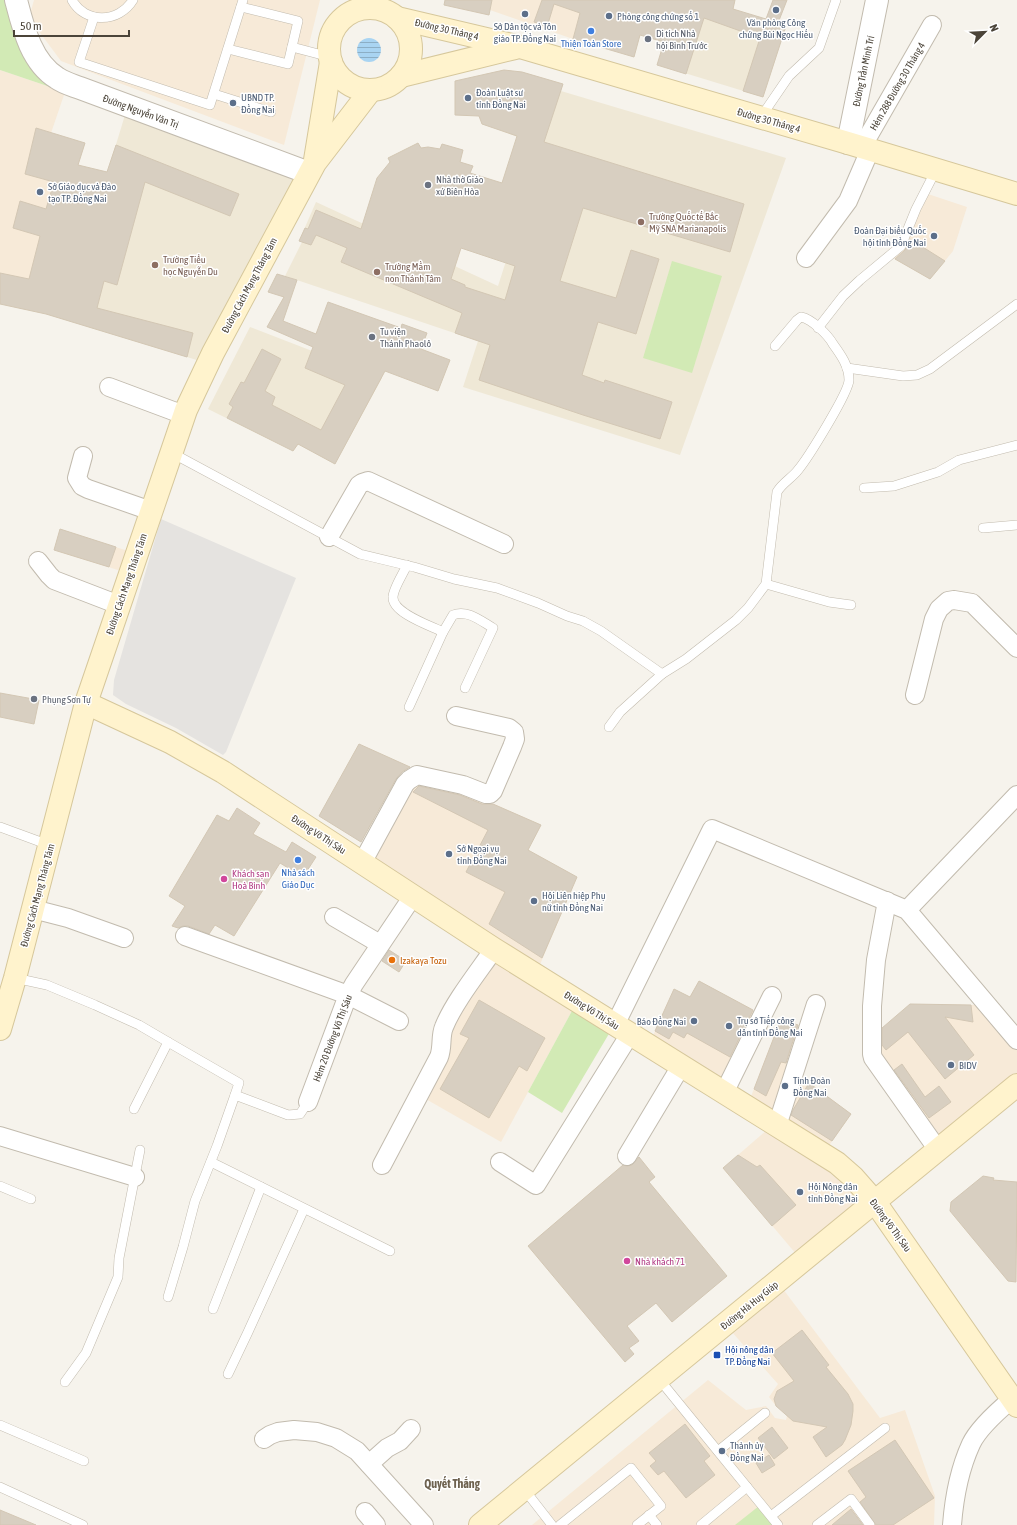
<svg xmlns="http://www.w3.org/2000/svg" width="1017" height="1525" font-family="'Asap Condensed',sans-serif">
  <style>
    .commercial { fill: #f7ead8 }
    .education { fill: #efe8d6 }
    .green { fill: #d2eab5 }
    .parking { fill: #e5e3e0 }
    .water { fill: url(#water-rules) }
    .building { fill: #d8cfc1; stroke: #d3c7b4; fill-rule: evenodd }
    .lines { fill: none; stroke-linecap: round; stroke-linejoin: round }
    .service-casing { stroke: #c2bbae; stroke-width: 10 }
    .minor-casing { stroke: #c2bbae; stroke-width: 20 }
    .tertiary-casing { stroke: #c2bbae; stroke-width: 24 }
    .secondary-casing { stroke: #d6c79b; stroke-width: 24 }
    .service { stroke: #fff; stroke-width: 9 }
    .minor { stroke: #fff; stroke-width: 18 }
    .tertiary { stroke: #fff; stroke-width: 22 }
    .secondary { stroke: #fff3cd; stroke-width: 22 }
    .service-dot { fill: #5c6f8a; stroke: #fff; stroke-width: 1.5 }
    .shop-dot { fill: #3f7fe0; stroke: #fff; stroke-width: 1.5 }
    .worship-dot { fill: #6b7280; stroke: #fff; stroke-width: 1.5 }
    .education-dot { fill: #8d6e63; stroke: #fff; stroke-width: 1.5 }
    .hotel-dot { fill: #d1479c; stroke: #fff; stroke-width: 1.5 }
    .food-dot { fill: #e8710a; stroke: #fff; stroke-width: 1.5 }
    .transit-dot { fill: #1a4fb4; stroke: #fff; stroke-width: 1.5 }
    .labels { text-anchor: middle; stroke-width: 3; stroke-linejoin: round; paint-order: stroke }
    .service-label { font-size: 10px; fill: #4e5e75; stroke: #fff; text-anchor: start }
    .street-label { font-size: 10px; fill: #4b4439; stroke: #fff }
    .worship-label { font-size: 10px; fill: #5b616d; stroke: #fff; text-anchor: start }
    .shop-label { font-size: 10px; fill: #366cbe; stroke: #fff }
    .education-label { font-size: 10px; fill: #785e54; stroke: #fff; text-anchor: start }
    .hotel-label { font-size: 10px; fill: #b23c85; stroke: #fff; text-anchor: start }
    .food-label { font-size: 10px; fill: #c56008; stroke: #fff; text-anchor: start }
    .transit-label { font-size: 10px; fill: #164399; stroke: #fff; text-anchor: start }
    .quarter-label { font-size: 12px; font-weight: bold; fill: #6e6250; stroke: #fff }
  </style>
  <defs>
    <pattern id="water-rules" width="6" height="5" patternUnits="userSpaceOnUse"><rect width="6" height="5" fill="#a9d4f2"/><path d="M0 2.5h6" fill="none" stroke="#8caec5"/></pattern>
  </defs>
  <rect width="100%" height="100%" fill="#f6f3ec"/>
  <g class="commercial">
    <polygon points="34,0 320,0 284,145 61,61 29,18"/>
    <polygon points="479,0 633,0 580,13 573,39 490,10 489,15 476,12"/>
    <polygon points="0,70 65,92 51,133 85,143 78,165 86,167 46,314 0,304"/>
    <polygon points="928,194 967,207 953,251 930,279 893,258"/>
    <polygon points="60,529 128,551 121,571 54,550"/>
    <polygon points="414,782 480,798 541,825 528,850 577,877 539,967 371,858"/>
    <polygon points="493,959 573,1009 501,1142 424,1098 449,1028"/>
    <polygon points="699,981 758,1013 724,1083 652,1038 674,989 690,997"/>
    <polygon points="910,1004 980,1005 1017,1049 1017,1073 937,1140 877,1050 878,1033"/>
    <polygon points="781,1019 805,1027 792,1070 851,1114 828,1147 750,1099"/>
    <polygon points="767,1130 834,1172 863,1200 797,1255 723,1168"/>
    <polygon points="783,1289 880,1418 905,1410 935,1496 934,1525 532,1525 708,1380 746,1410 766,1406 775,1418 786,1420 788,1411 776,1406 769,1397 778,1384 731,1331"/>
  </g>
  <g class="education">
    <polygon points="686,0 730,0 735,1 733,9 786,26 763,97 665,67"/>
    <polygon points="504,70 522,72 563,84 561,91 786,158 680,455 463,387 478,341 285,276 302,242 299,241 316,202 498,286 543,146 482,124 480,116 485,74"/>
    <polygon points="125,115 297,178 200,361 46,314 86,167 107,174"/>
    <polygon points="250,327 382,378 335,464 298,444 293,451 208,409"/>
  </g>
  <g class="green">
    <polygon points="0,0 7,0 65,92 0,70"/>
    <polygon points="672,261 722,276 692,373 643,358"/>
    <polygon points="573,1009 610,1032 562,1113 528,1092"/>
    <polygon points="759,1506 775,1525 735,1525"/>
  </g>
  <polygon class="parking" points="161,519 296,578 226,752 223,755 176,728 126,704 113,695 114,680"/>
  <circle class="water" cx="369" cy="50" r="12"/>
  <g class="building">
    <polygon points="445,0 492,0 489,15 444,5"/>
    <polygon points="542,0 735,0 733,9 766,19 773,0 787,0 778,23 786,26 763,97 743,91 760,38 704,18 686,74 657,65 664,42 640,35 634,57 573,39 580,13 554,4 547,27 534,22"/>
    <path d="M504,70L522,72L563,84L544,142L744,204L730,252L583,208L560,281L616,298L631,250L659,259L636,334L598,322L582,375L604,383L605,380L672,402L660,439L583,415L479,380L490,345L455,333L462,313L341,262L347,248L316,235L311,245L299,241L305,228L308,229L316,210L361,229L377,178L390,162L388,158L418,143L421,148L428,147L440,149L442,144L463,150L460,162L473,166L470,173L502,183L517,136L482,124L479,116L455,115V81ZM461,248L515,266L505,300L465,287V285L451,279Z"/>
    <polygon points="36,128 85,143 78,165 107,172 116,145 239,194 230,216 145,182 117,285 104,281 97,308 193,333 187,357 46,314 0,304 0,273 29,279 40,236 13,228 20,201 46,209 54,182 25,174"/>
    <polygon points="910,239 945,261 930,279 895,259 905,250"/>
    <polygon points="277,274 297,280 283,321 316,334 328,302 401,328 402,324 427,333 421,349 450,360 438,391 385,371 335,464 298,444 293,451 227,418 233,407 229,404 241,382 244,383 262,349 281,359 265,391 275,397 272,405 321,430 345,385 305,368 313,347 267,327 284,297 268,292"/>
    <polygon points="60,529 116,547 109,567 54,550"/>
    <polygon points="0,693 39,700 34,724 0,717"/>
    <polygon points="359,744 410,767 402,772 396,779 361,842 319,816"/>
    <polygon points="419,786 460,795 482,804 493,804 541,825 528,850 577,877 542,958 489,924 505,892 466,872 488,830 413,792"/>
    <polygon points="237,808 260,823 253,834 286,852 292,842 316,857 303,877 280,863 234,936 215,925 209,934 188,926 183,926 178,928 172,926 185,906 169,896 217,815 229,821"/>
    <polygon points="389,950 406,961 399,972 382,961"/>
    <polygon points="699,981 753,1010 730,1057 687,1033 684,1038 673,1032 669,1039 655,1031 674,989 690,997"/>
    <polygon points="479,1000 545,1038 527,1071 519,1066 489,1118 440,1089 469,1038 460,1034"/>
    <polygon points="910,1004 971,1005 973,1022 945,1017 974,1055 945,1079 908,1032 886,1050 882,1045 882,1028"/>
    <polygon points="781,1019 798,1025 786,1063 781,1062 766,1096 754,1089"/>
    <polygon points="902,1064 925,1097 939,1086 951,1102 929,1118 894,1070"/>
    <polygon points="809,1083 851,1114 832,1141 791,1115 793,1110"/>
    <polygon points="738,1155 757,1167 760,1165 796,1205 772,1226 723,1168"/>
    <polygon points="639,1157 655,1177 649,1182 727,1276 672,1322 656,1303 627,1326 639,1341 629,1348 634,1354 625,1362 528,1246 623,1165 627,1166 632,1165"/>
    <polygon points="983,1176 994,1178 993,1180 1017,1182 1016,1282 1008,1281 950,1211 951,1202"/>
    <polygon points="802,1330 829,1365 826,1367 848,1394 853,1404 853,1411 851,1425 845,1440 842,1445 826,1457 813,1437 827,1427 793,1421 776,1406 774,1399 777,1391 794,1381 772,1353"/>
    <polygon points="685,1424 710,1456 704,1461 715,1475 686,1498 664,1471 658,1475 650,1466 656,1461 649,1453"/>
    <polygon points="772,1427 788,1448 774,1459 758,1438"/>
    <polygon points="895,1440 934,1498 893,1525 876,1525 860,1502 866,1497 848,1471"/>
    <polygon points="769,1455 775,1465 762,1473 756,1463"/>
    <polygon points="851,1509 863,1525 832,1525"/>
    <polygon points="0,1510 36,1525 0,1525"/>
  </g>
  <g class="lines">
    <g class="service-casing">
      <g id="service">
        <path d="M72,0C85,24 119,23 133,0"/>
        <polyline points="94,17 79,62 210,105 243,0"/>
        <polyline points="292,47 330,57"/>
        <polyline points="228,49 288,64 298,21 241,7"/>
        <polyline points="214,94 271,112"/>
        <polyline points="761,117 789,76 819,48 836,0"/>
        <polyline points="818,328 843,296 860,280 901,246 916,209 936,170"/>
        <polyline points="847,368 903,376 917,375 930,369 1017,304"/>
        <polyline points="172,453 360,554 414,567 454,579 497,588 538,603 567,616 583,621 601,631 662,674"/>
        <polyline points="864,488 894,486 938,472 959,460 1017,445"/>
        <polyline points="983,528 1017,525"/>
        <path d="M407,565C403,574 393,589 393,597C392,613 431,626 443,632"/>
        <polyline points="766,584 829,602 851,605"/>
        <path d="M409,707L443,632L453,615C467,609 481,621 493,628L465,688"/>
        <path d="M609,727L620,712L662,674L686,659L736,620L748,608L766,584L777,492C782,483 792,478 798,470C808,458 849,392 849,380C849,366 841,355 833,344C828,335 812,319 801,317L797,320L775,346"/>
        <polyline points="0,827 49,845"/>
        <polyline points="15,978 47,985 95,1005 139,1025 168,1042 134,1109"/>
        <polyline points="168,1042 239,1083 235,1095"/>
        <polyline points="211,1162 390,1251"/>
        <polyline points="0,1186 31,1199"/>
        <polyline points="168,1297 183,1247 195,1201 217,1146 235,1095 288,1115 300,1114 308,1102"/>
        <polyline points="213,1309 261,1187"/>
        <polyline points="228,1374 248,1332 304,1209"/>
        <polyline points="659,1379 778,1525"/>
        <polyline points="65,1382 86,1353 118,1277 119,1258 140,1150"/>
        <polyline points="0,1425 84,1461"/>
        <polyline points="718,1451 765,1413"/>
        <polyline points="0,1487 83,1525"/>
        <polyline points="524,1489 552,1525"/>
        <polyline points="649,1515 657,1525"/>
        <polyline points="771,1516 885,1428"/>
        <polyline points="560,1525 631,1468 661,1506 637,1525"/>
        <polyline points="701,1525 747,1487"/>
        <polyline points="817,1525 851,1499 870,1525"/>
      </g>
    </g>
    <g class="minor-casing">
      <g id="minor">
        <polyline points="862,147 932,25"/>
        <polyline points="806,258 848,201 870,150"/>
        <polyline points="109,387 184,415"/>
        <polyline points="83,456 77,478 82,486 88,489 151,511"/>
        <polyline points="329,537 359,485 362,483 368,481 504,544"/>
        <polyline points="38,561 49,575 54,580 119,605"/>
        <polyline points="915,695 934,619 939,609 948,601 954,600 972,603 1017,648"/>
        <polyline points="362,863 405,784 409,780 417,775 463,785 486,794 490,794 493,791 512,747 515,739 514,732 509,728 456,716"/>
        <polyline points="887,901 876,960 872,1006 872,1054 873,1058 938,1150"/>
        <polyline points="33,909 68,918 124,938"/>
        <polyline points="907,910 1017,795"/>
        <polyline points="334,917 380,944"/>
        <polyline points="185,936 348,995 399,1021"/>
        <polyline points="615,1025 712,829 907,910 1017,1040"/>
        <polyline points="724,1093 772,996"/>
        <polyline points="308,1102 348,995 354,984 413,896"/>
        <polyline points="777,1126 816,1004"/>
        <polyline points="0,1136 135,1177"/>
        <polyline points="627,1156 681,1066"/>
        <polyline points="500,1162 536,1185 630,1034"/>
        <path d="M382,1165L439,1057C443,1047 440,1036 444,1027C454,1002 479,971 494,949"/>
        <polyline points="264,1439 270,1435 278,1432 294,1430 317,1432 336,1438 357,1451 424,1525"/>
        <polyline points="369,1464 387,1448 400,1441 411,1429"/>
        <polyline points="365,1512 376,1525"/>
        <path d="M952,1525C954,1499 960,1468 971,1444C978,1429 999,1410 1012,1399"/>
      </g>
    </g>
    <g class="tertiary-casing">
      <g id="tertiary">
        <path d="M16,0C23,27 31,62 57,78C64,83 72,85 80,88L309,173"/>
        <polyline points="848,143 877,0"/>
      </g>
    </g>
    <g class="secondary-casing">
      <g id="secondary">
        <circle cx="370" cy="49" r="41"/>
        <polyline points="397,18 520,47 848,143 1017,194"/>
        <polyline points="401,76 515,48"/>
        <polyline points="315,160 331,62"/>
        <polyline points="86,703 170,742 223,772 494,949 837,1163 853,1177 875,1202 1017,1406"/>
        <polyline points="0,1029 15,978 86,703 186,410 213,353 315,163 371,90"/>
        <polyline points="480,1525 1017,1085"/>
      </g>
    </g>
    <use href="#service" class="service"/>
    <use href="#minor" class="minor"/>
    <use href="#tertiary" class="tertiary"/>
    <use href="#secondary" class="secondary"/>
  </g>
  <g class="service-dot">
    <circle cx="776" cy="10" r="4"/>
    <circle cx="525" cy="14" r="4"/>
    <circle cx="609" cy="16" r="4"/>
    <circle cx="468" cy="98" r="4"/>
    <circle cx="233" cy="103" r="4"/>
    <circle cx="40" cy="192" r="4"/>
    <circle cx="934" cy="236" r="4"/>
    <circle cx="449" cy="854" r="4"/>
    <circle cx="534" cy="901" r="4"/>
    <circle cx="694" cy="1021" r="4"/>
    <circle cx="729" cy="1026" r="4"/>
    <circle cx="951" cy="1065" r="4"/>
    <circle cx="785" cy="1086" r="4"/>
    <circle cx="800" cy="1192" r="4"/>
    <circle cx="722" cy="1451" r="4"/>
  </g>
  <g class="shop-dot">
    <circle cx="591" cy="31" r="4"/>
    <circle cx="298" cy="860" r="4"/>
  </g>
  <g class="worship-dot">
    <circle cx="648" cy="39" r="4"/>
    <circle cx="428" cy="185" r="4"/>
    <circle cx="372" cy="337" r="4"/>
    <circle cx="34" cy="699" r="4"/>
  </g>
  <g class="education-dot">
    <circle cx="641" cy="222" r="4"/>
    <circle cx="155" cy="265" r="4"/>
    <circle cx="377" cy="272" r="4"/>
  </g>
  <g class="hotel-dot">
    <circle cx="224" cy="879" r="4"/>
    <circle cx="627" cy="1261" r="4"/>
  </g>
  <circle class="food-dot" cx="392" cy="960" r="4"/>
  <rect class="transit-dot" x="713" y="1351" width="8" height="8" rx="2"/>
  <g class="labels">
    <g class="service-label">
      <text x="617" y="20">Phòng công chứng số 1</text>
      <text x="776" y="26" text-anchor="middle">Văn phòng Công<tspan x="776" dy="12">chứng Bùi Ngọc Hiếu</tspan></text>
      <text x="525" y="30" text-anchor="middle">Sở Dân tộc và Tôn<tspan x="525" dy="12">giáo TP. Đồng Nai</tspan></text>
      <text x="476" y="96">Đoàn Luật sư<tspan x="476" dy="12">tỉnh Đồng Nai</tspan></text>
      <text x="241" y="101">UBND TP.<tspan x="241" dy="12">Đồng Nai</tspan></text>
      <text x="48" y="190">Sở Giáo dục và Đào<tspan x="48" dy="12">tạo TP. Đồng Nai</tspan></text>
      <text x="926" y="234" text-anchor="end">Đoàn Đại biểu Quốc<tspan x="926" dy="12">hội tỉnh Đồng Nai</tspan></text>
      <text x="457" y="852">Sở Ngoại vụ<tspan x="457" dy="12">tỉnh Đồng Nai</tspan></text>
      <text x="542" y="899">Hội Liên hiệp Phụ<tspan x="542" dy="12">nữ tỉnh Đồng Nai</tspan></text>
      <text x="737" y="1024">Trụ sở Tiếp công<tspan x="737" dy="12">dân tỉnh Đồng Nai</tspan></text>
      <text x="686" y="1025" text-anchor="end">Báo Đồng Nai</text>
      <text x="959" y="1069">BIDV</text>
      <text x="793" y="1084">Tỉnh Đoàn<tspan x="793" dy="12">Đồng Nai</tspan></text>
      <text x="808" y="1190">Hội Nông dân<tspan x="808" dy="12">tỉnh Đồng Nai</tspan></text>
      <text x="730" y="1449">Thành ủy<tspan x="730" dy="12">Đồng Nai</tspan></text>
    </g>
    <g class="street-label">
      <text transform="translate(447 29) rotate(13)" y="4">Đường 30 Tháng 4</text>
      <text transform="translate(863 71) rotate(-78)" y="4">Đường Trần Minh Trí</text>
      <text transform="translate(897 86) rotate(-60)" y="4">Hẻm 288 Đường 30 Tháng 4</text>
      <text transform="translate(141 111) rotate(20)" y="4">Đường Nguyễn Văn Trị</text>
      <text transform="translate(769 120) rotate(16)" y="4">Đường 30 Tháng 4</text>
      <text transform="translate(249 285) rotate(-62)" y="4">Đường Cách Mạng Tháng Tám</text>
      <text transform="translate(126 584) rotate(-71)" y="4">Đường Cách Mạng Tháng Tám</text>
      <text transform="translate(319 834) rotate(33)" y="4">Đường Võ Thị Sáu</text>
      <text transform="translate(37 895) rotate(-75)" y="4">Đường Cách Mạng Tháng Tám</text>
      <text transform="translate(592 1010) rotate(32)" y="4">Đường Võ Thị Sáu</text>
      <text transform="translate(332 1038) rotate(-69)" y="4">Hẻm 20 Đường Võ Thị Sáu</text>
      <text transform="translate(891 1225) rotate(54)" y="4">Đường Võ Thị Sáu</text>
      <text transform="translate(749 1305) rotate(-39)" y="4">Đường Hà Huy Giáp</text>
    </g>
    <g class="worship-label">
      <text x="656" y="37">Di tích Nhà<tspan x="656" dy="12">hội Bình Trước</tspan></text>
      <text x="436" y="183">Nhà thờ Giáo<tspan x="436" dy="12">xứ Biên Hòa</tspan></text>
      <text x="380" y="335">Tu viện<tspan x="380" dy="12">Thánh Phaolô</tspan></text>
      <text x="42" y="703">Phụng Sơn Tự</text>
    </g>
    <g class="shop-label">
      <text x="591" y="47">Thiện Toàn Store</text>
      <text x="298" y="876">Nhà sách<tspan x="298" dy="12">Giáo Dục</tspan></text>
    </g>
    <g class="education-label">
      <text x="649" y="220">Trường Quốc tế Bắc<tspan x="649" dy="12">Mỹ SNA Marianapolis</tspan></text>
      <text x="163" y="263">Trường Tiểu<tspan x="163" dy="12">học Nguyễn Du</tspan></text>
      <text x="385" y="270">Trường Mầm<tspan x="385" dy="12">non Thánh Tâm</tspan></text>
    </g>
    <g class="hotel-label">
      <text x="232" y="877">Khách sạn<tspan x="232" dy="12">Hoà Bình</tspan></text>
      <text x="635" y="1265">Nhà khách 71</text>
    </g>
    <g class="food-label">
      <text x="400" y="964">Izakaya Tozu</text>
    </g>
    <g class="transit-label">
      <text x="725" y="1353">Hội nông dân<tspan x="725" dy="12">TP. Đồng Nai</tspan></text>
    </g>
    <g class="quarter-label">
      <text x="452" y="1488">Quyết Thắng</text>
    </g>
  </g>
  <g transform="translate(985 32) rotate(66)" stroke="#ffffff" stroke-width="3" paint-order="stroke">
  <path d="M0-3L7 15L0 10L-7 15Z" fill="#4b4439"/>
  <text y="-6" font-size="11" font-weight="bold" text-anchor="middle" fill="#4b4439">N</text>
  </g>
  <path d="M14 30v6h115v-6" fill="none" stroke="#4b4439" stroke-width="2"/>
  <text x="20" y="30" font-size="12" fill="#4b4439" stroke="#ffffff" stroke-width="3" paint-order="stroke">50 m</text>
</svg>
